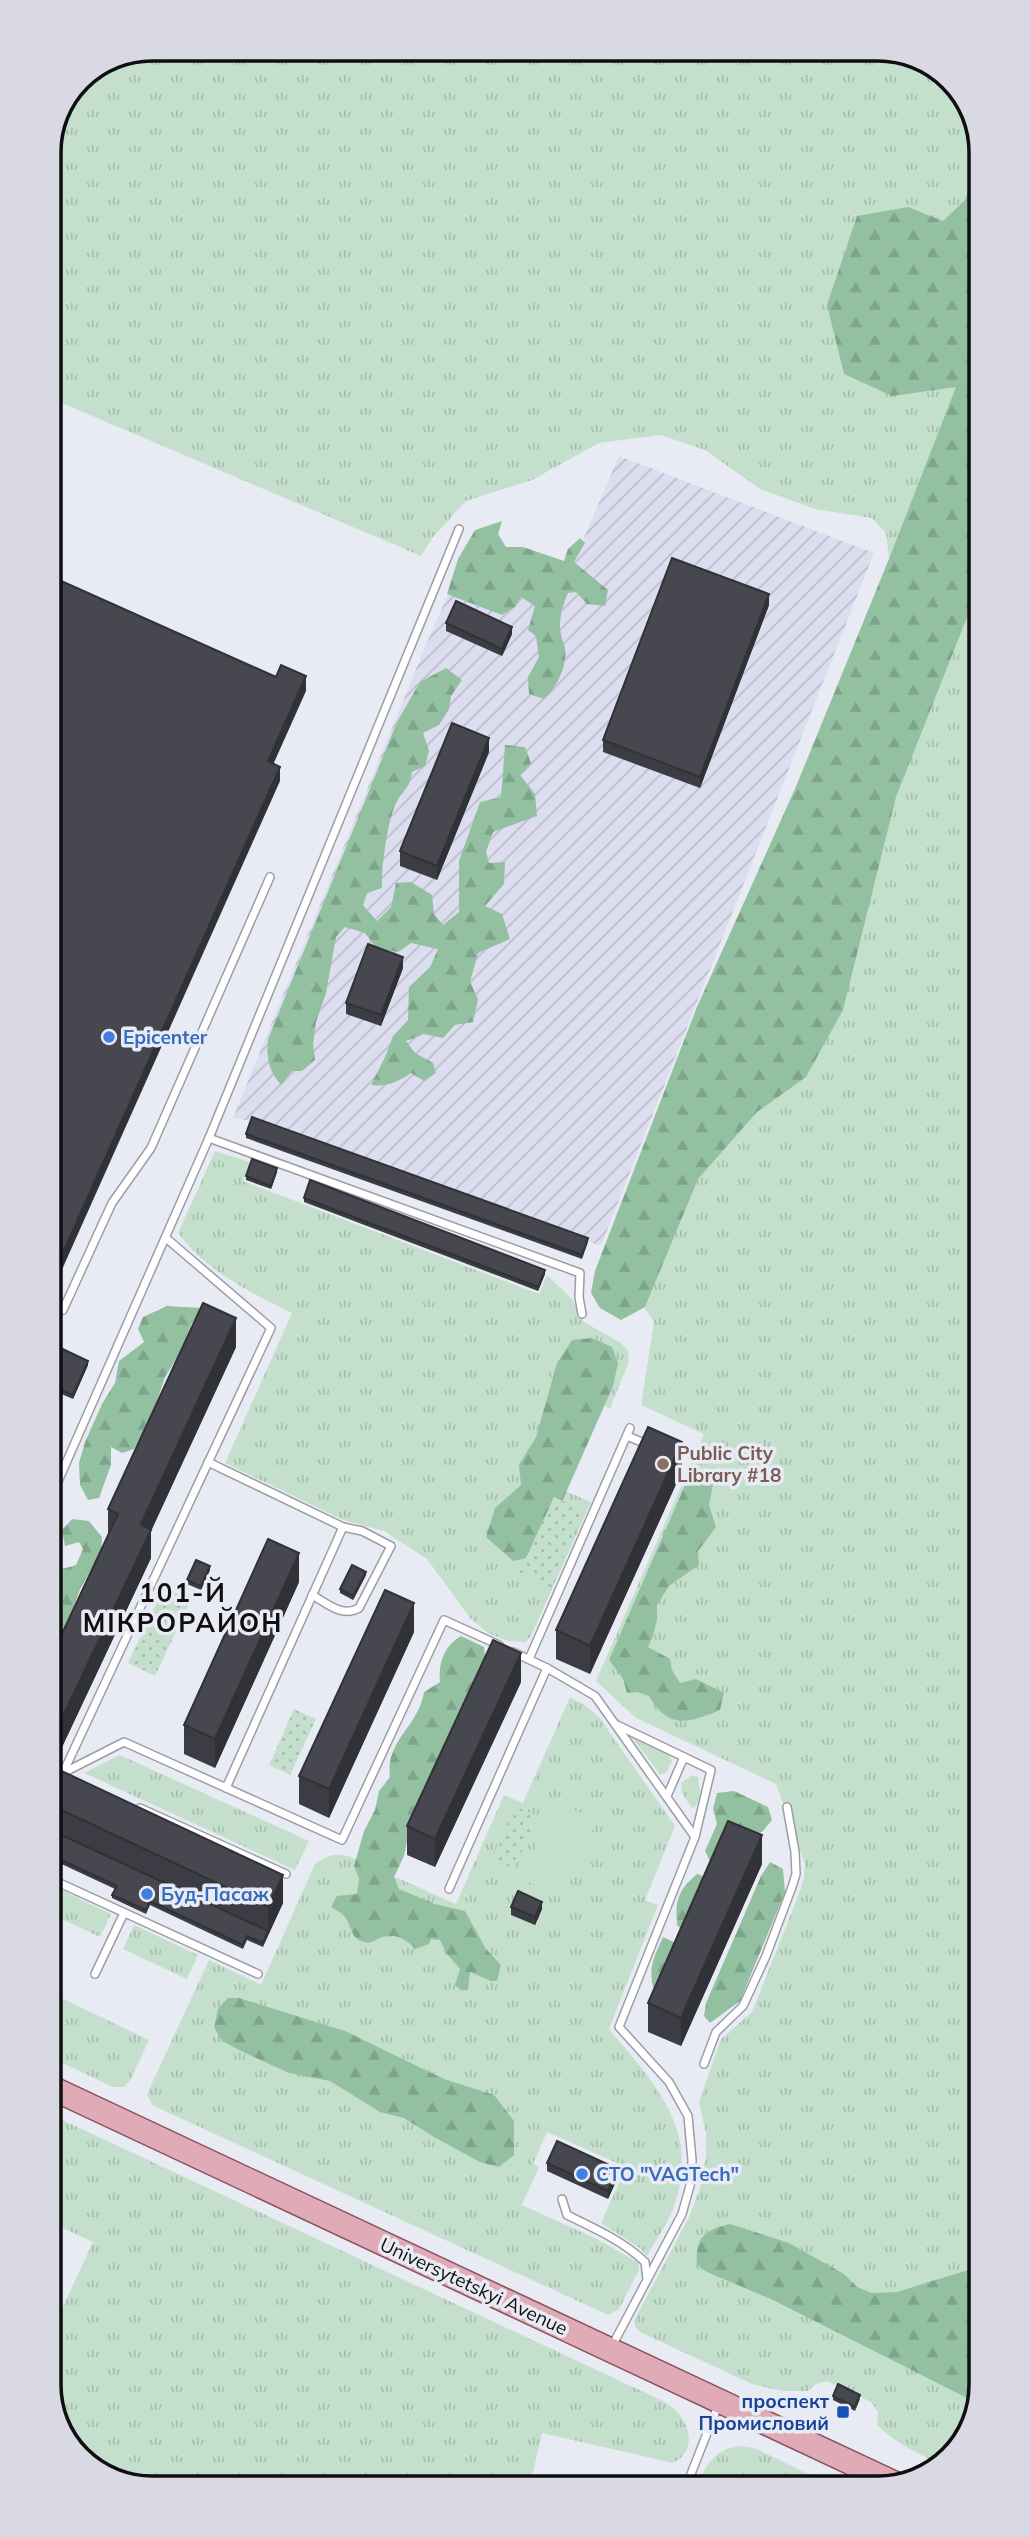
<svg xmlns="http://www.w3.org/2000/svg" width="1030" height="2537" font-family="Mulish,sans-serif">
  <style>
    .industrial { fill: url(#industrial-furrows) }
    .grass { fill: url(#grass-tufts) }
    .forest { fill: url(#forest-firs) }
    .park { fill: url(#park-dots) }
    .pitch { fill: #c4e0cc }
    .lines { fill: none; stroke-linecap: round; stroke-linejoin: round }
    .service-casing { stroke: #9c9da6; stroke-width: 10 }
    .primary-casing { stroke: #89505d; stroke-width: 26 }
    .service { stroke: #fff; stroke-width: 7 }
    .primary { stroke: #e0abb6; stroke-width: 23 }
    .wall { fill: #3c3d44 }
    .shaded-wall { fill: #313237 }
    .building { fill: #46474f; stroke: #313237; stroke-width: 2 }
    .shop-dot { fill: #3f7fe0; stroke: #e9ebf4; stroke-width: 2.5 }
    .education-dot { fill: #8d6e63; stroke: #e9ebf4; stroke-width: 2.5 }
    .transit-dot { fill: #1a4fb4; stroke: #e9ebf4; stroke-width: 2.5 }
    .labels { text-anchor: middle; stroke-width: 7; stroke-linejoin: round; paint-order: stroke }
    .shop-label { font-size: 19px; font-weight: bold; fill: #366cbe; stroke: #e9ebf4; text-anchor: start }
    .education-label { font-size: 19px; font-weight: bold; fill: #785e54; stroke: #e9ebf4; text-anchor: start }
    .street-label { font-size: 19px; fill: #0f0f12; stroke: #e9ebf4 }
    .transit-label { font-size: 19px; font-weight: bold; fill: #164399; stroke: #e9ebf4; text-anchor: end }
    .district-label { font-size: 26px; font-weight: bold; letter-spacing: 2px; fill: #0f0f12; stroke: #e9ebf4 }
    .rim { fill: none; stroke: #0f0f12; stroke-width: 3.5 }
  </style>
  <defs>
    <pattern id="industrial-furrows" width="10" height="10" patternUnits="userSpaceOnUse" patternTransform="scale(1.75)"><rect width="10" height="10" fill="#dcdeef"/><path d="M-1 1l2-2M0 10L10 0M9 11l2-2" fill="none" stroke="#bcbdcc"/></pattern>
    <pattern id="grass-tufts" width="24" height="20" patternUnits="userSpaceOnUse" patternTransform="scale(1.75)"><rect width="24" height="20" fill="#c4e0cc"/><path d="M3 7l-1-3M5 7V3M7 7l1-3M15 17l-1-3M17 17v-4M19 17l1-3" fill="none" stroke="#a7bfae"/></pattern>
    <pattern id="forest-firs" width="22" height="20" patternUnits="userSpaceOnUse" patternTransform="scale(1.75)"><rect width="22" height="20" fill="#94c0a2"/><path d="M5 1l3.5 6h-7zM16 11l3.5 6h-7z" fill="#7ea48a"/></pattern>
    <pattern id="park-dots" width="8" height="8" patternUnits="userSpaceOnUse" patternTransform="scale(1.75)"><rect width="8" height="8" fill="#c4e0cc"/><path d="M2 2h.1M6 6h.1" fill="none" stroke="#a7bfae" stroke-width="1.8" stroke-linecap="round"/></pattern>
  </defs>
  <rect width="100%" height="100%" fill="#e9ebf4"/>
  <polygon class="industrial" points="619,456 874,553 601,1246 252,1121 233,1118 425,647 468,548 564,584"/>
  <g class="grass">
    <path d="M152,49H885L941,71L976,119L981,2385L960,2447L938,2463C915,2452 895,2443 877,2425L878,2412L871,2402L827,2381L816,2384L808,2391H782L752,2384L640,2332L635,2326V2319L689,2217L700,2188L706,2157V2134L699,2102L721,2039L752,2012L797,1899L804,1878L805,1864L776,1784L636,1718L596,1681L704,1434L641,1405L654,1322L604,1247L697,1007L795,789L889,559L886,533L872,518L815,509L760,489L705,450L660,435L599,443L532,480L466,501L433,537L421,556L50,398L49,146L79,79Z"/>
    <path d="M215,1151L250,1162L243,1181L539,1294L547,1275L572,1299L584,1322L621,1343L628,1351L629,1361L610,1409L601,1404L563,1490L591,1502L531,1636L526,1642L507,1641L488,1633L470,1618L427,1559L384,1531L343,1520L225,1463L292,1313C248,1291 209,1273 178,1233Z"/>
    <path d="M570,1697L585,1705L599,1717L675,1826L645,1900L658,1905L609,2029C656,2085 702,2132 673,2209C667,2225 655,2241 647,2256L641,2249L601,2223L626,2167L547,2132L533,2164L539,2167L522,2205L595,2238L639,2263V2270L619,2309L608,2315L152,2105L147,2094L209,1960L261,1985L315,1864C326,1856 335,1853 348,1856L456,1904L504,1795L523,1803Z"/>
    <polygon points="630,1735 669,1755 672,1761 666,1773 660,1774"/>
    <polygon points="120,1755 309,1841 295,1870 84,1773"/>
    <path d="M692,1775L697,1777C701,1787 702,1803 692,1808L682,1793L681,1783Z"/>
    <polygon points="53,1886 111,1914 100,1937 53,1915"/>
    <polygon points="134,1925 198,1955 187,1979 123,1949"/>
    <polygon points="53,1994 149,2040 131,2079 124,2087 113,2087 54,2059"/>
    <path d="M54,2116L665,2402C688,2415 701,2449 673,2463L542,2433L530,2485L145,2488L89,2466L54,2418V2326L93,2242L54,2224Z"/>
    <path d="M739,2446L755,2448L826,2483L699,2484C705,2463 717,2449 739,2446Z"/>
  </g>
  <g class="forest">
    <polygon points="976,170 977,592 896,797 843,1010 806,1077 757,1112 698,1179 645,1307 621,1320 600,1308 591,1293 595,1271 697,1007 795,789 889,559 956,387 892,396 844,374 827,305 857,216 908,207 943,221 965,200"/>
    <path d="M502,521L498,534L506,547H523L564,561L568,549L580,538L585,543L574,562L608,590L605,606L587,604L576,592L568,593C563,605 560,614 560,626C560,635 563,640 565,648C568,665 556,689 544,699L529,694L528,677L539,657L536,636L528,630L535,606L521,597L515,607L502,615L447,594L458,559L475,530Z"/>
    <path d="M446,668L462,680L451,696L449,709L439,725L423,733L429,751L425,766L412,772C409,789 405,788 397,801C388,817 381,868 382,888L367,893L363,905L377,921L391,907L396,883L411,882L432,895L434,914L443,925L459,912V861L480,802L501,797L505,745L525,747L531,763L520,775L535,794L537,816L493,832L486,852L489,863L505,862L504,884L485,906L502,914L510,939L478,953L470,982L478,999L473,1022L455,1025L443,1038L424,1034L406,1041L415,1053L433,1063L436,1073L424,1081L411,1073C398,1082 387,1087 371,1085L386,1055L393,1036L408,1020L409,987L430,967L438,949L411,943L398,952L377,949L365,933L345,927L336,937L326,993L316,1022L313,1043L315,1060L302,1071H292L281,1085C269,1071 266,1058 268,1039L397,722L420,682Z"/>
    <polygon points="167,1306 202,1308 205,1316 192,1323 180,1353 165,1377 152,1416 134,1449 122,1453 111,1447 111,1465 99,1498 88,1500 80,1485 79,1463 85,1442 102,1404 115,1383 119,1361 144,1342 138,1329 143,1317"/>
    <polygon points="592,1338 612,1347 618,1363 613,1386 538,1556 513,1561 486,1537 495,1508 521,1485 519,1465 536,1437 557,1363 572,1340"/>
    <path d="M713,1468L725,1476L713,1484L709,1505L716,1527L698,1551L699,1565L669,1586L657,1605V1620L653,1636L648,1647L670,1659L672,1670L680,1683L696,1679L724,1693L720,1710C688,1723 669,1730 649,1696L637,1692L627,1693L623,1679L609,1660L689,1476Z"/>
    <polygon points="72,1519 89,1521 102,1537 101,1551 80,1589 68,1623 53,1652 52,1572 76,1565 83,1549 79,1542 65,1546 62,1530"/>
    <path d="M461,1636L484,1647L486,1665L408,1837L404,1856L394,1877L399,1889L435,1904L465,1911L486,1949L501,1965L497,1981H491L470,1972L468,1990H461L455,1985L460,1969L447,1954L440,1940L431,1939L429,1944L415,1949C407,1939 393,1932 380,1938C374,1940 372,1944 365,1942C351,1940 352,1927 345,1917C342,1913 336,1910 331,1907L337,1896L357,1894L359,1879L354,1866L364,1831L375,1810L379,1791L390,1777C385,1740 418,1728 424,1692L440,1682C438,1663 444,1646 461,1636Z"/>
    <polygon points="734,1791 768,1807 772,1820 762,1832 726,1842 714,1869 705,1851 717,1824 713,1809 717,1793"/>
    <polygon points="770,1862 783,1869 785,1892 740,2001 710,2023 704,2016 706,2003 761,1876"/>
    <path d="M697,1874L709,1878L684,1932L677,1925C675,1899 678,1891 697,1874Z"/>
    <path d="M663,1937L678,1944L656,1996C647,1971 652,1961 663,1937Z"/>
    <polygon points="228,1998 239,1998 345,2031 444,2079 494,2095 514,2121 514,2155 499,2167 480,2162 434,2137 404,2118 380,2112 330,2081 289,2073 243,2052 222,2041 214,2027 218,2009"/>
    <path d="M730,2224L789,2243L844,2274L857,2287L872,2293L897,2292L981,2266V2385L976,2399L965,2397L773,2300L707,2272L697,2265C695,2238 704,2230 730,2224Z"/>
  </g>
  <g class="park">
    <polygon points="554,1497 584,1511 550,1587 519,1573"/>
    <polygon points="164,1587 191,1600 155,1676 128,1663"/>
    <polygon points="294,1709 316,1719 290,1775 269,1765"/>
    <polygon points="515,1806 538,1816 514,1869 491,1859"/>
  </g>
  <polygon class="pitch" points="557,1802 597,1820 563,1897 522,1879"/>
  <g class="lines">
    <g class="service-casing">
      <g id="service">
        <polyline points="209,1138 580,1273 579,1297 582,1314"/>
        <polyline points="52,1305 63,1310 112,1203 151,1148 270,877"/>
        <polyline points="627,1436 649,1445"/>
        <path d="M208,1462L343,1527L362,1531L391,1546L359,1608C342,1618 327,1603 312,1595"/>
        <polyline points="52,1495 209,1138 459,529"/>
        <polyline points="529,1659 630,1428"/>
        <polyline points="547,1668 595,1696 695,1837 619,2027 669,2082 688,2116 692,2160 691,2182 682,2214 612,2346"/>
        <polyline points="617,1725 711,1770 695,1837"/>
        <polyline points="53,1769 63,1773 271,1328 166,1238"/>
        <polyline points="63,1773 124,1742 342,1840 444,1620 499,1645"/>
        <polyline points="226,1788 343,1527"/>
        <polyline points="667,1796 684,1757"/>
        <polyline points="140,1808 286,1874"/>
        <polyline points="53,1880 258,1974"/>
        <polyline points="449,1889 547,1668 513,1652"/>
        <polyline points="95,1974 124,1913"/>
        <polyline points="704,2064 716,2032 743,2006 766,1956 792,1887 796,1874 795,1852 787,1807"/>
        <path d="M562,2199L567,2215C594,2228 623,2241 645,2262L647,2279"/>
        <polyline points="687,2484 719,2403"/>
      </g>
    </g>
    <g class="primary-casing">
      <polyline id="primary" points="54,2089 894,2483"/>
    </g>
    <use href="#service" class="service"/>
    <use href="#primary" class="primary"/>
  </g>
  <g class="wall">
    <polygon points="769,605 700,788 603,752 603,740"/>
    <polygon points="446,623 512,634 502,656 446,631"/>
    <polygon points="489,752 437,880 400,866 400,851"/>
    <polygon points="403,968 381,1026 346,1014 346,1003"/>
    <polygon points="246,1134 588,1242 582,1259 246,1138"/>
    <polygon points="277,1172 271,1189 246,1180 246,1176"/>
    <polygon points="304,1198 545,1274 538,1291 304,1202"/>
    <polygon points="52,1344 88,1365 73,1399 52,1390"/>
    <polygon points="236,1347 151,1531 151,1558 55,1762 53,1761 53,1653 108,1536 108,1509"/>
    <polygon points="682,1471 590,1674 556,1659 556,1630"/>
    <polygon points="210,1570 201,1590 187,1584 187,1580"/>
    <polygon points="366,1575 353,1600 340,1593 340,1589"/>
    <polygon points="299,1582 215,1768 184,1754 184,1725"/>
    <polygon points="414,1632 329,1818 299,1804 299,1776"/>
    <polygon points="521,1682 435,1867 407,1855 407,1826"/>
    <polygon points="53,1767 283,1903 263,1947 247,1940 243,1949 150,1905 146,1914 112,1898 112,1895 115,1889 53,1860"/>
    <polygon points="762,1864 681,2046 648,2032 648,2003"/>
    <polygon points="511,1907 542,1909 535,1925 511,1915"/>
    <polygon points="547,2163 618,2177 608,2199 547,2171"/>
    <polygon points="833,2396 860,2399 855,2411 833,2400"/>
  </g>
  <g class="shaded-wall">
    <polygon points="769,594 769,605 700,788 700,777"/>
    <polygon points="512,627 512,634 502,656 502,649"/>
    <polygon points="306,676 306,691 268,776 268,761"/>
    <polygon points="489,738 489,752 437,880 437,866"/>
    <polygon points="280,767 280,781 52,1292 52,1277"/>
    <polygon points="403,957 403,968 381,1026 381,1015"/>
    <polygon points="277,1168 277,1172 271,1189 271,1186"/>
    <polygon points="545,1270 545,1274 538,1291 538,1287"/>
    <polygon points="236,1318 236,1347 151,1531 151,1558 55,1762 55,1733 141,1524"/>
    <polygon points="88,1361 88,1365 73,1399 73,1395"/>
    <polygon points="682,1442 682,1471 590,1674 590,1646"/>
    <polygon points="299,1553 299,1582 215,1768 215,1739"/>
    <polygon points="210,1566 210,1570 201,1590 201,1586"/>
    <polygon points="366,1572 366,1575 353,1600 353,1596"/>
    <polygon points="414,1603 414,1632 329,1818 329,1789"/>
    <polygon points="521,1653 521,1682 435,1867 435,1839"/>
    <polygon points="762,1835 762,1864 681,2046 681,2018"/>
    <polygon points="283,1875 283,1903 268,1935 268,1907"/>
    <polygon points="542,1902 542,1909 535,1925 535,1917"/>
    <polygon points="618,2169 618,2177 608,2199 608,2191"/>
  </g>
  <g class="building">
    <polygon points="672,558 769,594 700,777 603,740"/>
    <polygon points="50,576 276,677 281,665 306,676 268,761 280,767 52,1277"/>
    <polygon points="456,601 512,627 502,649 446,623"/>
    <polygon points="452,723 489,738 437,866 400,851"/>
    <polygon points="368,944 403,957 381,1015 346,1003"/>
    <polygon points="252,1117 588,1238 582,1255 246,1134"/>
    <polygon points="252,1159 277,1168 271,1186 246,1176"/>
    <polygon points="310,1180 545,1270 538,1287 304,1198"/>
    <polygon points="203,1303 236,1318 141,1524 151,1530 55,1733 53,1732 53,1653 118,1514 108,1509"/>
    <polygon points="52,1344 88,1361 73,1395 52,1386"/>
    <polygon points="648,1427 682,1442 590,1646 556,1630"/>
    <polygon points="268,1539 299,1553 215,1739 184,1725"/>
    <polygon points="196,1560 210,1566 201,1586 187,1580"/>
    <polygon points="352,1565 366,1572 353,1596 340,1589"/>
    <polygon points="385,1590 414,1603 329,1789 299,1776"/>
    <polygon points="493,1640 521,1653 435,1839 407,1826"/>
    <polygon points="53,1767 283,1875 268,1907 53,1806"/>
    <polygon points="728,1821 762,1835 681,2018 648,2003"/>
    <polygon points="53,1831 268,1931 263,1943 247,1936 243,1945 150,1901 146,1910 112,1895 117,1886 53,1856"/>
    <polygon points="518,1891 542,1902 535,1917 511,1907"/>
    <polygon points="557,2141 618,2169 608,2191 547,2163"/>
    <polygon points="838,2384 860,2395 855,2407 833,2396"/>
  </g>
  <g class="shop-dot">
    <circle cx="109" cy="1037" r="7"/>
    <circle cx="147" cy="1894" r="7"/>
    <circle cx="582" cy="2174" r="7"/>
  </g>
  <circle class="education-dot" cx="663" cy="1464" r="7"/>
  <rect class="transit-dot" x="836" y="2405" width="14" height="14" rx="3.5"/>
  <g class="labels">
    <g class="shop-label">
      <text x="123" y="1044">Epicenter</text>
      <text x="161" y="1901">Буд-Пасаж</text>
      <text x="596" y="2181">СТО "VAGTech"</text>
    </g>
    <g class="education-label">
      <text x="677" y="1460">Public City<tspan x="677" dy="22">Library #18</tspan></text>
    </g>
    <g class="street-label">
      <text transform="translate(474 2286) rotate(25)" y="7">Universytetskyi Avenue</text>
    </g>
    <g class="transit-label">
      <text x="829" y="2408">проспект<tspan x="829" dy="22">Промисловий</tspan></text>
    </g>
    <g class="district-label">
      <text x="183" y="1602">101-Й<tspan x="183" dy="30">МІКРОРАЙОН</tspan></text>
    </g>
  </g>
  <path d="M0 0H1030V2537H0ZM152 61H878A91 91 0 0 1 969 152V2385A91 91 0 0 1 878 2476H152A91 91 0 0 1 61 2385V152A91 91 0 0 1 152 61Z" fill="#d8d9e2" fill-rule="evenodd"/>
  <path class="rim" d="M152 61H878A91 91 0 0 1 969 152V2385A91 91 0 0 1 878 2476H152A91 91 0 0 1 61 2385V152A91 91 0 0 1 152 61Z"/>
</svg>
